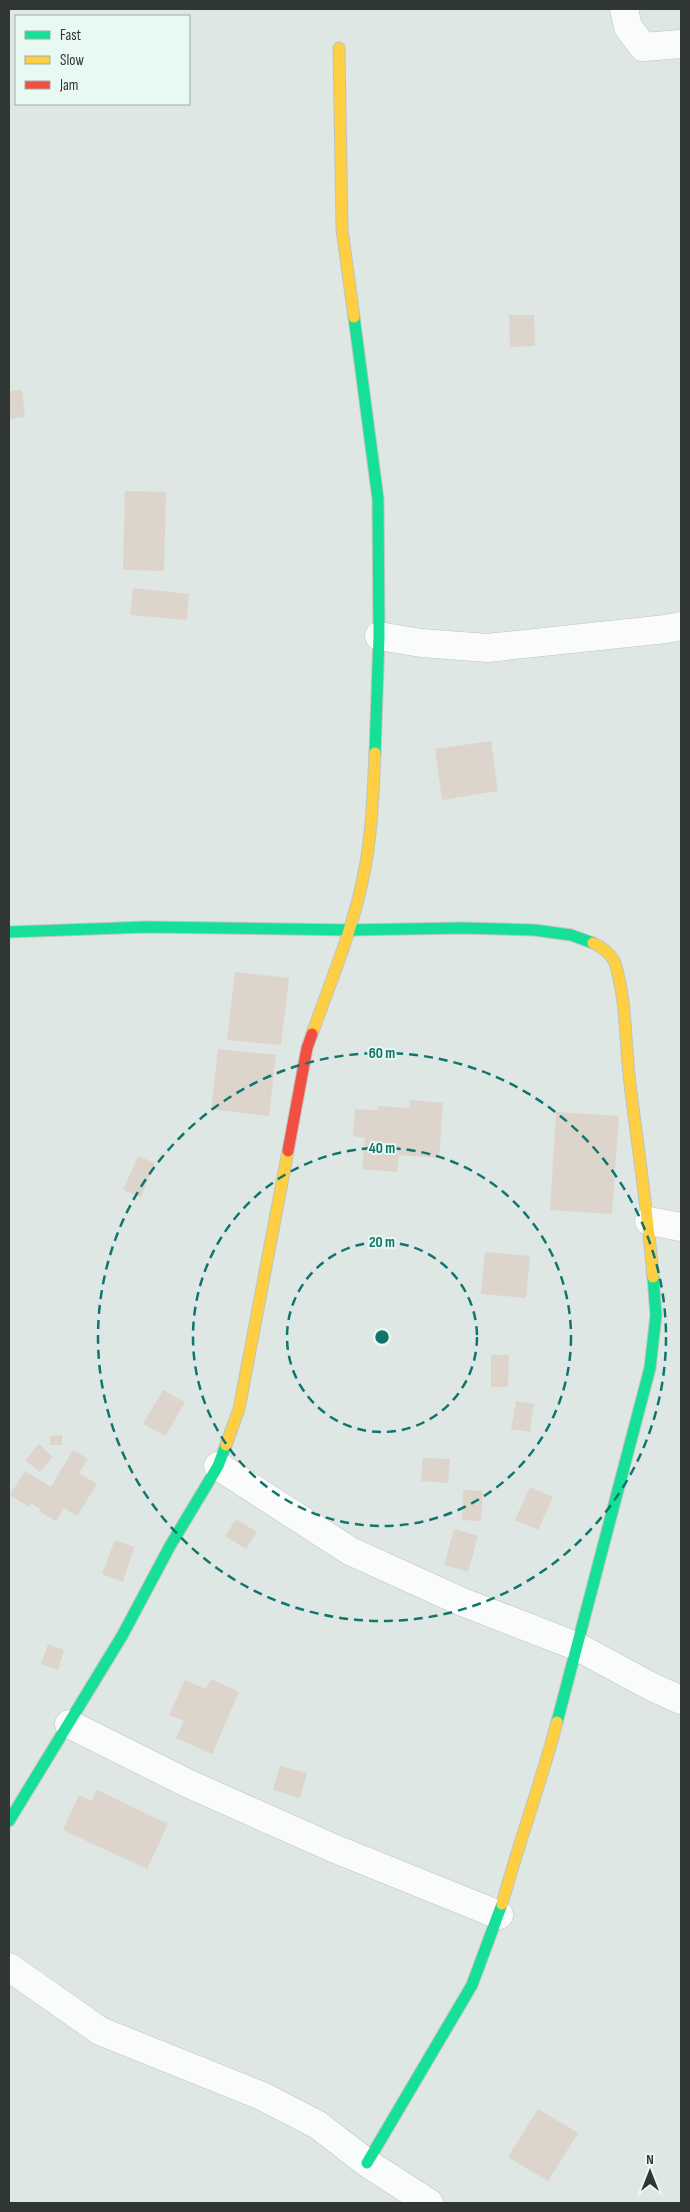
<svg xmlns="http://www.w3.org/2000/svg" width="690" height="2212" font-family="'Sofia Sans Condensed',sans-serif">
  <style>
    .building { fill: #ddd4cc }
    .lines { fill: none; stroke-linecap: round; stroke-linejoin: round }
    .street-casing { stroke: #bdc5c2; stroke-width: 29 }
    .fast-casing { stroke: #bdc5c2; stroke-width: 13 }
    .slow-casing { stroke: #bdc5c2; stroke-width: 13 }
    .jam-casing { stroke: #bdc5c2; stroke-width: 13 }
    .street { stroke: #fafbfb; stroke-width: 28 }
    .fast { stroke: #16e098; stroke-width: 11 }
    .slow { stroke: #ffcf43; stroke-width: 11 }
    .jam { stroke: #f24e42; stroke-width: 11 }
    .ring { fill: none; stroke: #0f766e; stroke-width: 2.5; stroke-dasharray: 9 6 }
    .centre { fill: #0f766e; stroke: #e8f9f2; stroke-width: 2.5 }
    .ring-label { font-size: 15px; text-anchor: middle; font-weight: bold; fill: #0f766e; stroke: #e8f9f2; stroke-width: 4; stroke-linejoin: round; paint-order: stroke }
  </style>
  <rect width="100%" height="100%" fill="#dee7e4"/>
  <g class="building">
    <polygon points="509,315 534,315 535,346 510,347"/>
    <polygon points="9,387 10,391 22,390 25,417 9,419"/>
    <polygon points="125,491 166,492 164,571 123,570"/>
    <polygon points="133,588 189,594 187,620 130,615"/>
    <polygon points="491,741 498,791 442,800 435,749"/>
    <polygon points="235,972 289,978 281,1045 227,1040"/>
    <polygon points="218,1049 276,1055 269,1116 211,1109"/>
    <polygon points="410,1100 443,1103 439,1158 399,1155 397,1172 362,1169 365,1138 353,1136 355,1109 378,1110 378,1106 409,1108"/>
    <polygon points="556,1112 619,1116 612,1214 550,1210"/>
    <polygon points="138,1156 155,1163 141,1197 123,1190"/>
    <polygon points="485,1252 530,1256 526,1298 481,1294"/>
    <polygon points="491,1355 509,1355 508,1387 491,1387"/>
    <polygon points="163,1390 185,1402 165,1436 143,1424"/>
    <polygon points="516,1401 534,1404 530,1432 511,1429"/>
    <polygon points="62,1435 62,1445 50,1445 50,1436"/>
    <polygon points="39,1444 53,1457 40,1472 25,1460"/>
    <polygon points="73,1450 88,1459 79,1473 97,1484 77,1516 64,1508 56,1521 39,1511 40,1509 31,1503 29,1507 10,1495 25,1471 51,1487"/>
    <polygon points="423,1458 450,1459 448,1483 421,1481"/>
    <polygon points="530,1487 553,1497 538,1530 515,1520"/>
    <polygon points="463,1490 483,1491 481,1521 462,1520"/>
    <polygon points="236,1519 257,1532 246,1549 225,1536"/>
    <polygon points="454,1529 478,1536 468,1572 444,1565"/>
    <polygon points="115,1540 134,1547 123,1582 102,1574"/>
    <polygon points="48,1644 64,1650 58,1670 41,1664"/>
    <polygon points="211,1679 239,1692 212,1754 176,1738 184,1721 169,1715 185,1680 206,1689"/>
    <polygon points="280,1766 307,1773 300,1798 273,1790"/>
    <polygon points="97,1790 168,1824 147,1869 63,1830 79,1795 92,1801"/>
    <polygon points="538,2109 578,2133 548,2181 508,2157"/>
  </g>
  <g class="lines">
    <g class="street-casing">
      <g id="street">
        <polyline points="624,9 628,27 643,47 681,44"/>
        <polyline points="379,636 421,643 487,648 666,629 681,626"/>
        <polyline points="649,1221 681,1227"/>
        <polyline points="218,1466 350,1551 460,1601 576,1646 652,1687 681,1700"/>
        <polyline points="69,1724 187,1783 333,1848 499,1915"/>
        <polyline points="9,1967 100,2031 262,2096 318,2125 367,2163 429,2203"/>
      </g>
    </g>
    <g class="fast-casing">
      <g id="fast">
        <polyline points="354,317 378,499 379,636 375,753"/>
        <polyline points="9,932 147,927 349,930 462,928 534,930 571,935 593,943"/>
        <polyline points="557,1722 650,1368 656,1315 653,1277"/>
        <polyline points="9,1821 122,1636 170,1546 218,1466 226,1445"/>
        <polyline points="367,2163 472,1985 502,1904"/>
      </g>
    </g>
    <g class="slow-casing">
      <g id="slow">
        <polyline points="339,48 342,229 354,317"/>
        <path d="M593,943C601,946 612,955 615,963C627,1002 625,1044 630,1084C638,1149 648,1213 653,1277"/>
        <path d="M312,1034C330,983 352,932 363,878C372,836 373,795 375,753"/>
        <polyline points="226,1445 239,1409 288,1151"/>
        <path d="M502,1904C519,1842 541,1783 557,1722"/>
      </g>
    </g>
    <g class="jam-casing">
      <polyline id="jam" points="288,1151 307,1048 312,1034"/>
    </g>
    <use href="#street" class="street"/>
    <use href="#fast" class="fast"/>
    <use href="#slow" class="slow"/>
    <use href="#jam" class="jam"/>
  </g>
  <g class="ring">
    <circle cx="382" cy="1337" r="95"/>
    <circle cx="382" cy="1337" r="189"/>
    <circle cx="382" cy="1337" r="284"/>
  </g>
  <circle cx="382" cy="1337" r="8" class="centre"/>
  <g class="ring-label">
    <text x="382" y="1058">60 m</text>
    <text x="382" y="1153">40 m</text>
    <text x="382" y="1247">20 m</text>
  </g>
  <rect width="690" height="2212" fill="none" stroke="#2f3633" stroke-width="20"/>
  <rect x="15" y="15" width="175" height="90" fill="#e8f9f2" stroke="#9eaba6"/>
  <rect x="25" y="31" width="25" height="8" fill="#16e098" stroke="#9eaba6"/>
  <text x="60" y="40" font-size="15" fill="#2f3633">Fast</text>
  <rect x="25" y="56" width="25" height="8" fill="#ffcf43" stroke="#9eaba6"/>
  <text x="60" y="65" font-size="15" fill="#2f3633">Slow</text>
  <rect x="25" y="81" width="25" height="8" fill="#f24e42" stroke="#9eaba6"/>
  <text x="60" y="90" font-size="15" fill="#2f3633">Jam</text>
  <g transform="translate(650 2172)" stroke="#e8f9f2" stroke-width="4" paint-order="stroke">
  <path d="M0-4L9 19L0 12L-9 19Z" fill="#2f3633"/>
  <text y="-8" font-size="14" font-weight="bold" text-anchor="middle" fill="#2f3633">N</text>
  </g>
</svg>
